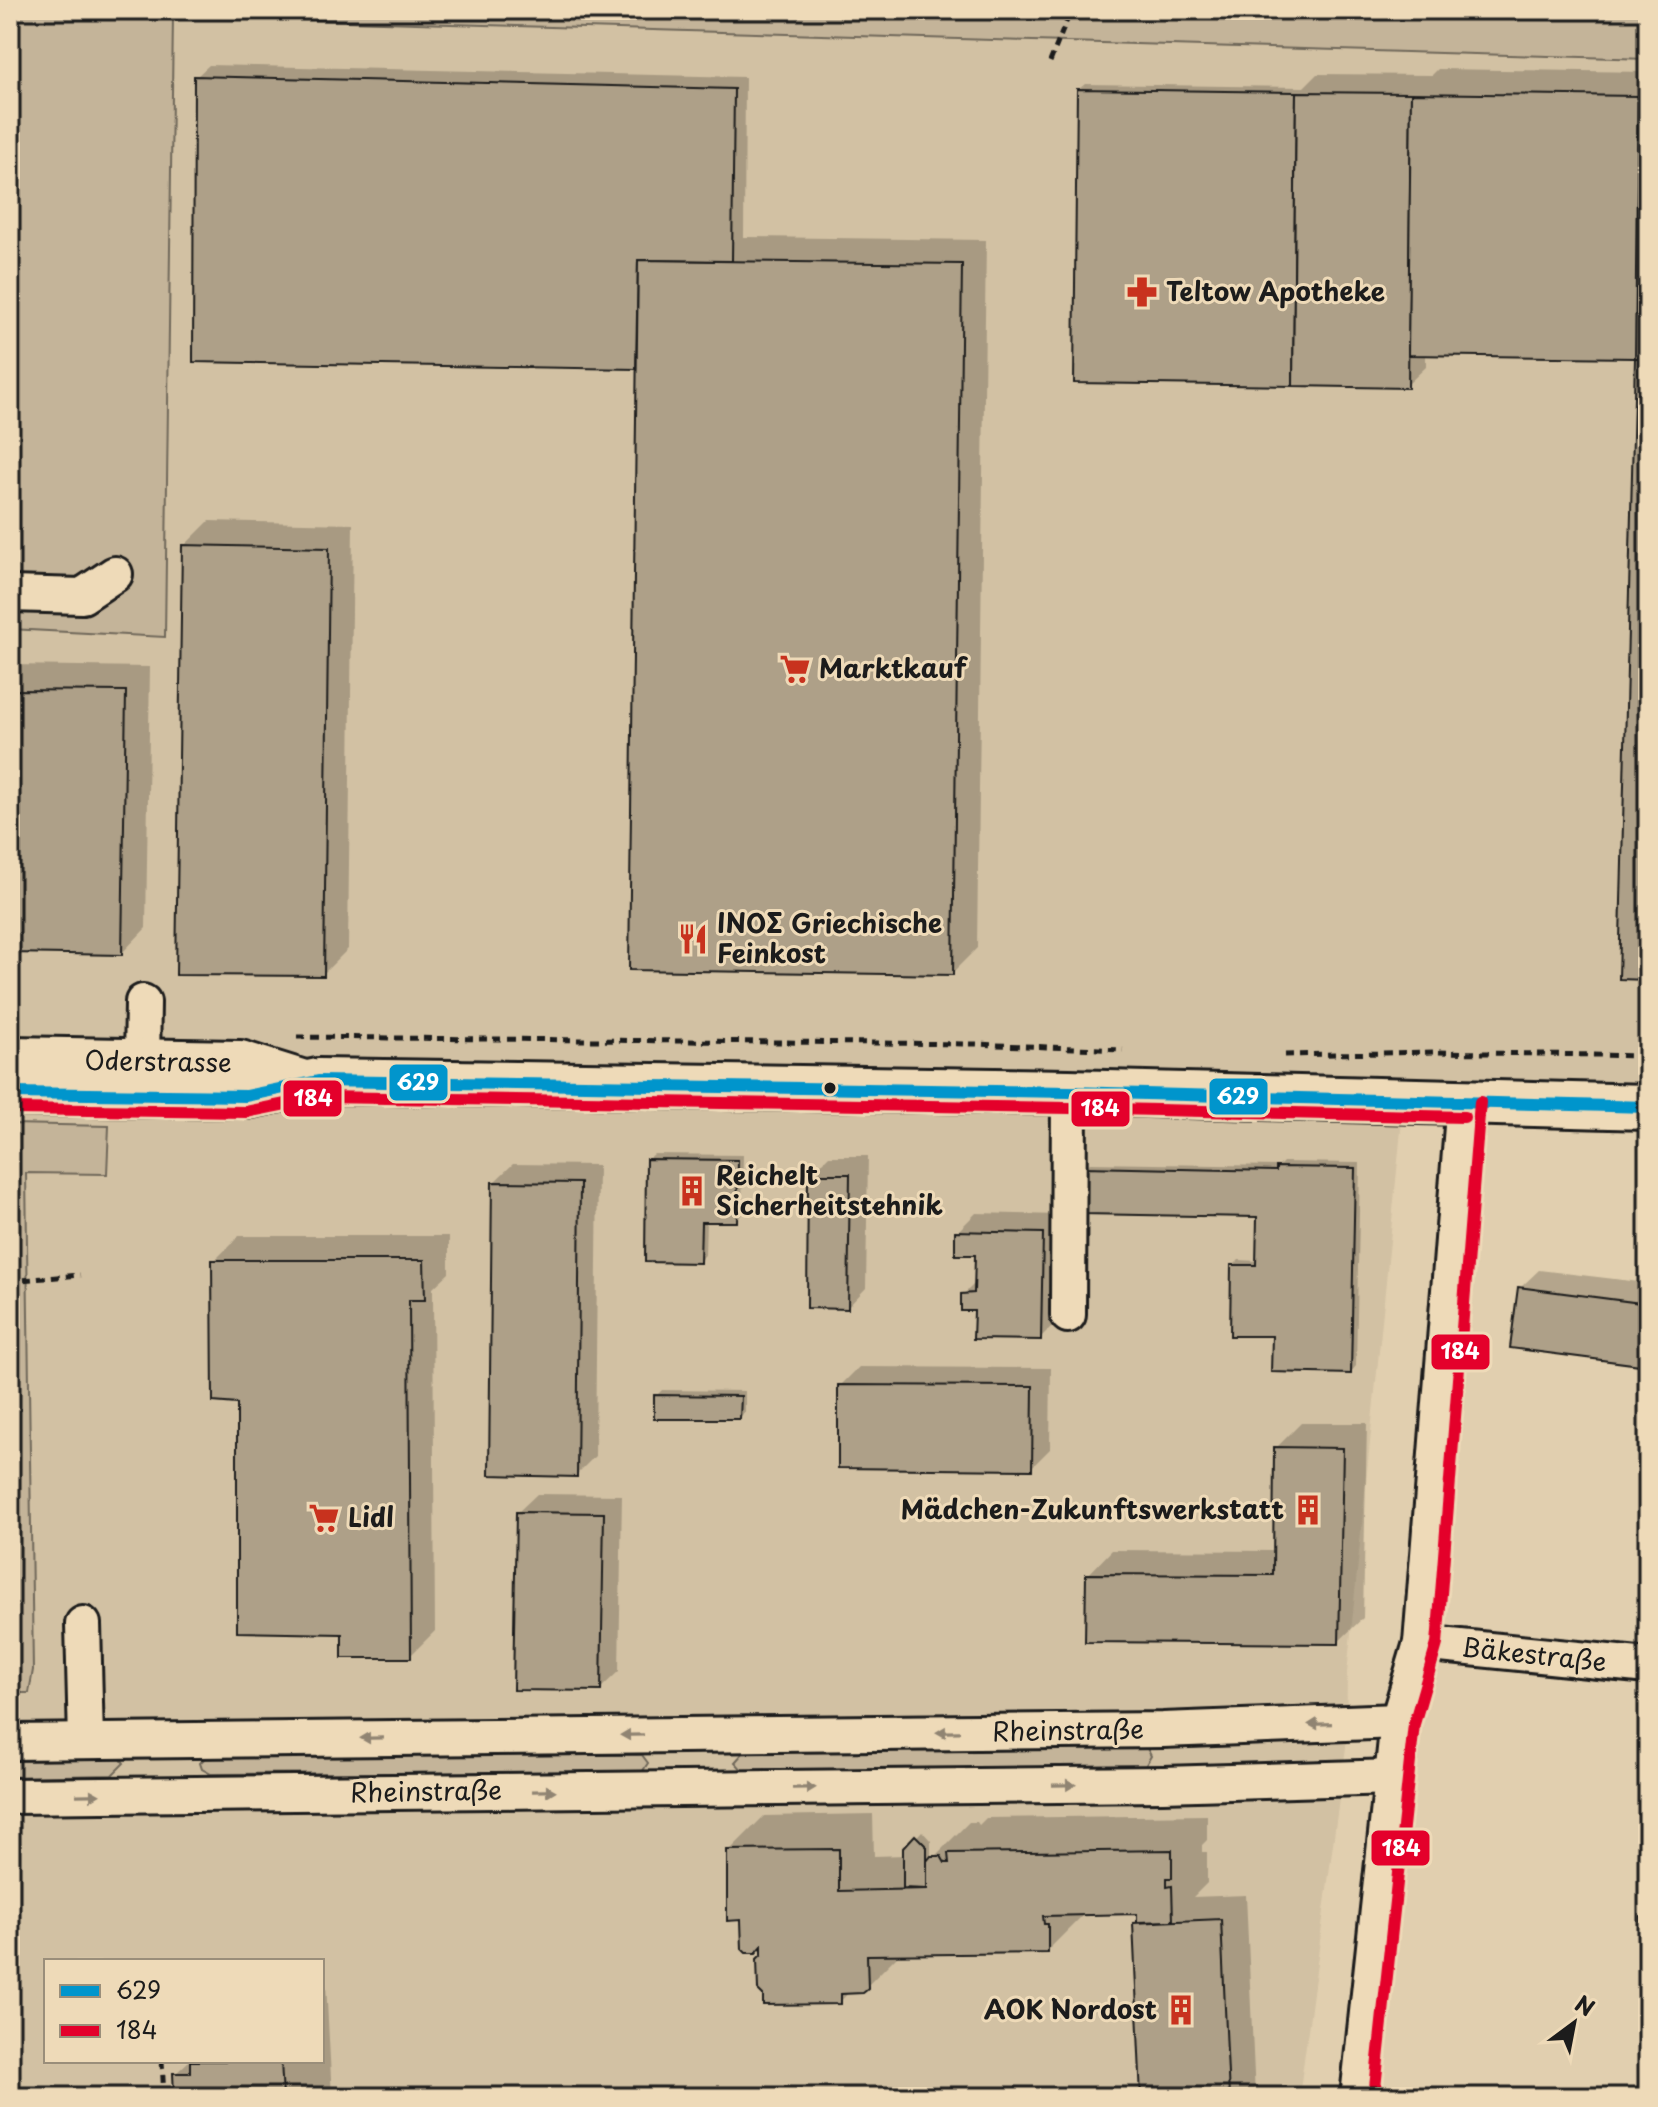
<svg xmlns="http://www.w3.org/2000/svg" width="1658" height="2107" font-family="'Playpen Sans',sans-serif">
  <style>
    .built { fill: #d2c1a3; fill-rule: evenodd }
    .green { fill: #c4b499; stroke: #70685a; stroke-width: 2 }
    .shadow { fill: #0003 }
    .building { fill: #aea088; stroke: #1c1c1c; stroke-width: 2 }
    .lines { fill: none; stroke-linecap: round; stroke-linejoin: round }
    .minor-casing { stroke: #1c1c1c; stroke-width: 40 }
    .major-casing { stroke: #1c1c1c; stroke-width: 50 }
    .path { stroke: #1c1c1c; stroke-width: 5; stroke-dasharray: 8 6; stroke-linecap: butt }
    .minor { stroke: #eedab8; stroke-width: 34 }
    .major { stroke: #eedab8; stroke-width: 44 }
    .bus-1-casing { stroke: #eedab8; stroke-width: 18 }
    .bus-2-casing { stroke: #eedab8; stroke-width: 18 }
    .bus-1 { stroke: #0195cc; stroke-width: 12 }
    .bus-2 { stroke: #e4002b; stroke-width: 12 }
    .oneway { fill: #908472 }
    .bus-dot { fill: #1c1c1c; stroke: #eedab8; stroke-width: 3 }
    .labels { text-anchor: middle; stroke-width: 6; stroke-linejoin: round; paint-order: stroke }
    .poi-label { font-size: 26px; font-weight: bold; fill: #1c1c1c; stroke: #eedab8; text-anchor: start }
    .street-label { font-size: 26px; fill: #1c1c1c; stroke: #eedab8 }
    .line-badge { stroke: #eedab8; stroke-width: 3 }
    .badge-label { font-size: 22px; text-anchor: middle; font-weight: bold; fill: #fff }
  </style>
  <rect width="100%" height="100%" fill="#e1cfaf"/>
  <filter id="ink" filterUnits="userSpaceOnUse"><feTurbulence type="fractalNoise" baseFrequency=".0125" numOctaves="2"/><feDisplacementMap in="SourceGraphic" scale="16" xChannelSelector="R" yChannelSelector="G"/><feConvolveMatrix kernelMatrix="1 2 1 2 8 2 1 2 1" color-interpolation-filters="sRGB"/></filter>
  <g filter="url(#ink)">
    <path class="built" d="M173,16L1648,59V1107L1404,1100L1347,1673L1346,1747L1299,2097H10V629L165,636ZM46,1961H322V2061H46Z"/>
    <g class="green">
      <polygon points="10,10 1648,10 1648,59 173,16 165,637 10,629"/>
      <polygon points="10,1124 109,1126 107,1174 26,1173 33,1670 29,1693 10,1693"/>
      <polygon points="1143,1741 1151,1756 1144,1768 745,1773 735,1762 744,1752"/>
      <polygon points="210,1753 642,1755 648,1763 642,1772 211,1774 202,1769 200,1763"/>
      <polygon points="10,1756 119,1757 124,1763 112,1775 10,1777"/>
    </g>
    <g class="shadow">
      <polygon points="209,65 745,77 744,237 986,240 977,948 952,973 638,367 195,360 196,77"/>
      <polygon points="1438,69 1648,72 1648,342 1637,353 1648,353 1648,978 1621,977 1637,356 1426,353 1426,367 1407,385 1079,89 1085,84 1304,87 1317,74 1432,75"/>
      <polygon points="209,521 353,524 348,949 323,974 184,546"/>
      <polygon points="10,665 150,667 146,928 122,953 10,951"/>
      <polygon points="654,1154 743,1155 742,1214 736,1220 706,1220 705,1255 699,1261 648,1159"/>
      <polygon points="829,1156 868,1156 866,1288 848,1307 810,1175"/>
      <polygon points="1283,1162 1360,1163 1356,1366 1351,1372 1274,1334 1233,1266 1239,1260 1258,1261 1259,1215 1085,1168 1090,1163 1279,1166"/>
      <polygon points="513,1164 598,1165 595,1456 576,1475 494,1182"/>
      <polygon points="976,1213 1061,1215 1059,1319 1040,1338 976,1309 963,1295 976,1282 977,1253 957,1232"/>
      <polygon points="239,1236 449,1236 449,1273 433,1288 435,1631 410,1656 344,1632 239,1402 214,1261"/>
      <polygon points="1539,1270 1648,1283 1648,1364 1520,1288"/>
      <polygon points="859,1367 1051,1368 1050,1449 1031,1468 840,1386"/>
      <polygon points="662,1390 745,1391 745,1412 739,1418 656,1396"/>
      <polygon points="1301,1423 1367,1423 1363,1618 1338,1642 1088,1575 1112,1550 1275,1551 1276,1448"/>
      <polygon points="537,1494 622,1495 619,1671 600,1689 518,1512"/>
      <polygon points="873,1814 874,1856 905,1855 905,1849 922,1831 931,1841 931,1855 936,1855 969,1822 977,1822 979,1825 986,1818 1207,1815 1207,1840 1202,1845 1202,1852 1207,1852 1207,1883 1193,1897 1246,1895 1255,2097 1143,2097 1135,1923 1139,1920 1139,1912 1083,1915 1047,1951 901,1952 862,1991 850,1991 840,2002 764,1955 764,1943 743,1918 729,1851 764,1816"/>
      <polygon points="322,1982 326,1982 332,2097 193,2097 193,2091 175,2074 189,2061 322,2061"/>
    </g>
    <g class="building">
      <polygon points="194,76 734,89 732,261 638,260 636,369 193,362"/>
      <polygon points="1077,89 1296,92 1293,386 1074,383"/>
      <polygon points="1296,92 1411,93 1408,388 1293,386"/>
      <polygon points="1411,93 1638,96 1635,358 1408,355"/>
      <polygon points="638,260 962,264 953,975 629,970"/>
      <polygon points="1635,358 1648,358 1648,980 1619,979"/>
      <polygon points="182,545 329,548 324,976 176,975"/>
      <polygon points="10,690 126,691 122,955 10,953"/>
      <polygon points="646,1159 738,1160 737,1222 701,1222 700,1263 645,1262"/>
      <polygon points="1083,1167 1276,1171 1276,1167 1355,1168 1351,1374 1271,1372 1272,1336 1230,1336 1231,1265 1256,1265 1257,1217 1082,1214"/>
      <polygon points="808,1174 850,1174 848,1309 807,1308"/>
      <polygon points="492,1182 580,1183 577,1477 489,1475"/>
      <polygon points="955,1231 1043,1233 1041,1340 973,1339 974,1311 961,1311 961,1294 974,1293 975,1255 955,1255"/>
      <polygon points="212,1260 424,1260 425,1300 409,1300 411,1658 342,1658 342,1634 237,1632 237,1404 213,1402"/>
      <polygon points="1518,1287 1648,1304 1648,1366 1510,1348"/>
      <polygon points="838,1385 1033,1386 1032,1470 838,1468"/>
      <polygon points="654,1395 741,1396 740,1419 654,1419"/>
      <polygon points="1274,1447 1343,1448 1339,1644 1085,1642 1086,1574 1273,1575"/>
      <polygon points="516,1512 604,1513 601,1691 513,1690"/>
      <polygon points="915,1835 927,1847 927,1889 903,1888 903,1848"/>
      <polygon points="839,1849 839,1891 927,1889 927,1861 931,1856 941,1856 945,1863 949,1863 948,1853 1172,1850 1172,1878 1167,1878 1167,1887 1172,1886 1173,1921 1137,1922 1137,1914 1043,1916 1044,1924 1048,1924 1048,1953 867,1955 868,1989 863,1993 841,1994 841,2004 763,2005 763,1995 758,1990 757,1959 762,1954 762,1946 756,1953 746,1953 742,1949 741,1920 727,1921 727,1850"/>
      <polygon points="1640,1916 1648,1916 1648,2054 1645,2054"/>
      <polygon points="1221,1919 1229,2097 1141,2097 1133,1923"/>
      <polygon points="190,2061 281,2061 283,2097 191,2097 191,2093 174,2094 173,2073 190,2073"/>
    </g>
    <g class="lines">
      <g class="minor-casing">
        <g id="minor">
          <polyline points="10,594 82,596 115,574"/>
          <polyline points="142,1061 143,1002"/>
          <polyline points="1068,1315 1069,1092"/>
          <polyline points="83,1624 86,1741"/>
          <polyline points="1421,1643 1648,1666"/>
          <polyline points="10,1742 1163,1730 1398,1721"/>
          <polyline points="10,1796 1163,1784 1394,1777"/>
          <polyline points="1358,2097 1398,1721 1421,1643 1464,1101"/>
        </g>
      </g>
      <g class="major-casing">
        <g id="major">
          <polyline points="10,1059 240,1063 301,1082"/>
          <polyline points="10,1093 246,1096 318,1081 1069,1092 1648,1107"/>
        </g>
      </g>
      <g class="path">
        <polyline points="10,13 26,10"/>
        <polyline points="1050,62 1071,10"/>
        <polyline points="297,1037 975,1044 1123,1050"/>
        <polyline points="1285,1055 1433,1052 1648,1056"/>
        <polyline points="10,1281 80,1275"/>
        <polyline points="162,2061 164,2097"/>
      </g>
      <use href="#minor" class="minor"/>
      <use href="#major" class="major"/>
      <g class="bus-1-casing">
        <polyline id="bus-1" points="10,1093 246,1096 318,1081 1069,1092 1648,1107"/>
      </g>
      <g class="bus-2-casing">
        <g id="bus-2">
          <polyline points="10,1109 246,1112 320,1097 1069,1108 1464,1117"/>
          <polyline points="1374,2097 1414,1724 1437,1644 1480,1102"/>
        </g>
      </g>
      <use href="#bus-1" class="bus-1"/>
      <use href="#bus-2" class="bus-2"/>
    </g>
    <defs><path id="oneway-solid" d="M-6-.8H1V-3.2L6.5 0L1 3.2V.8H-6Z" transform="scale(2)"/></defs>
    <g class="oneway">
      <use href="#oneway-solid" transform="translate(1320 1724) rotate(178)"/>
      <use href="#oneway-solid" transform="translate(948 1732) rotate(179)"/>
      <use href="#oneway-solid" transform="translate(632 1735) rotate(179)"/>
      <use href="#oneway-solid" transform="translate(372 1738) rotate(179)"/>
      <use href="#oneway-solid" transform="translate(1064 1785) rotate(-1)"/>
      <use href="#oneway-solid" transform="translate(804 1788) rotate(-1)"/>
      <use href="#oneway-solid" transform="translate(544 1791) rotate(-1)"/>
      <use href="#oneway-solid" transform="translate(88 1795) rotate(-1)"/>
    </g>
  </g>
  <defs>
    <g id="pharmacy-bare" transform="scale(2.4)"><path d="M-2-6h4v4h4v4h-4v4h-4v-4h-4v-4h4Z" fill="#c8321e" stroke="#eedab8" stroke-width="2.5" paint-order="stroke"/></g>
    <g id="supermarket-bare" transform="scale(2.4)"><path d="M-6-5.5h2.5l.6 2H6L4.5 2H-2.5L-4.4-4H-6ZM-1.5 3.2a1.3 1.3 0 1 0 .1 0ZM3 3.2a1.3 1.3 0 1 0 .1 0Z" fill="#c8321e" stroke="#eedab8" stroke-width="2.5" paint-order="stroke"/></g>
    <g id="restaurant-bare" transform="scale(2.4)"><path d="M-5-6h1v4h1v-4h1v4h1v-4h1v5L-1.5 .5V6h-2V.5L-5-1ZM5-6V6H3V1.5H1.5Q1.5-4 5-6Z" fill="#c8321e" stroke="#eedab8" stroke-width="2.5" paint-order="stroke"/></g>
    <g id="building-bare" transform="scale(2.4)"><path d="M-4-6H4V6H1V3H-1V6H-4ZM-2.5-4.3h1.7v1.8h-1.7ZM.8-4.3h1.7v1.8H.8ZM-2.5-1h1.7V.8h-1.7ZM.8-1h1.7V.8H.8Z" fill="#c8321e" stroke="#eedab8" stroke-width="2.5" paint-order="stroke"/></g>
  </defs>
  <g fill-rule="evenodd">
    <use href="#pharmacy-bare" x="1142" y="292"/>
    <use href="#supermarket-bare" x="795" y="669"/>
    <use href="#restaurant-bare" x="693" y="939"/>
    <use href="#building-bare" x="692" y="1191"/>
    <use href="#building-bare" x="1308" y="1510"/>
    <use href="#supermarket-bare" x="324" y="1518"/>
    <use href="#building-bare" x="1181" y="2010"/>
  </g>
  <circle class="bus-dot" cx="830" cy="1088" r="7"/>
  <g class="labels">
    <g class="poi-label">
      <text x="1166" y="301">Teltow Apotheke</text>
      <text x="819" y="678">Marktkauf</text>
      <text x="717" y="933">INOΣ Griechische<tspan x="717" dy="30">Feinkost</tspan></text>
      <text x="716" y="1185">Reichelt<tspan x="716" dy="30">Sicherheitstehnik</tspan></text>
      <text x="1284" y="1519" text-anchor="end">Mädchen-Zukunftswerkstatt</text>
      <text x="348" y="1527">Lidl</text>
      <text x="1157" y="2019" text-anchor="end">AOK Nordost</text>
    </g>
    <g class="street-label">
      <text transform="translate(158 1062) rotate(1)" y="9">Oderstrasse</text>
      <text transform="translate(1534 1655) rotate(6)" y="9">Bäkestraße</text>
      <text transform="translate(1068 1731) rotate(-1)" y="9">Rheinstraße</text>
      <text transform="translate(426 1792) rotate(-1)" y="9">Rheinstraße</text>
    </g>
  </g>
  <g class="line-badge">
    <rect x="388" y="1063" width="61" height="39" rx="8" fill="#0195cc"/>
    <rect x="1208" y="1077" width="61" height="39" rx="8" fill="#0195cc"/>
    <rect x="282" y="1079" width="61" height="39" rx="8" fill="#e4002b"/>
    <rect x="1070" y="1090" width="61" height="38" rx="8" fill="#e4002b"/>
    <rect x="1430" y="1333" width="61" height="38" rx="8" fill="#e4002b"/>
    <rect x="1370" y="1829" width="61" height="38" rx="8" fill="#e4002b"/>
  </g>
  <g class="badge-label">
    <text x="418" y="1090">629</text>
    <text x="1238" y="1104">629</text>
    <text x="313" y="1106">184</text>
    <text x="1100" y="1116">184</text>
    <text x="1460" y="1359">184</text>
    <text x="1401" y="1856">184</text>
  </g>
  <rect width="1658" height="2107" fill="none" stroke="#eedab8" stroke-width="40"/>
  <rect x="20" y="20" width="1618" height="2067" fill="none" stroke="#1c1c1c" stroke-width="3" filter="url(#ink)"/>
  <rect x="44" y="1959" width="280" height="104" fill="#eedab8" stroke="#9a8e7a" stroke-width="2"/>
  <rect x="60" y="1985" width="40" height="12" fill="#0195cc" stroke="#9a8e7a" stroke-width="2"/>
  <text x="116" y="1999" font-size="24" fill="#1c1c1c">629</text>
  <rect x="60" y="2025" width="40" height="12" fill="#e4002b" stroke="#9a8e7a" stroke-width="2"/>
  <text x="116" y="2039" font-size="24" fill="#1c1c1c">184</text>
  <g transform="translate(1574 2023) rotate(32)" stroke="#eedab8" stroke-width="6" paint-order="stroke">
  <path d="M0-6L14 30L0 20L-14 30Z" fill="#1c1c1c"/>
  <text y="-12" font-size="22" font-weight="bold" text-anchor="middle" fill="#1c1c1c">N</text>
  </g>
</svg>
